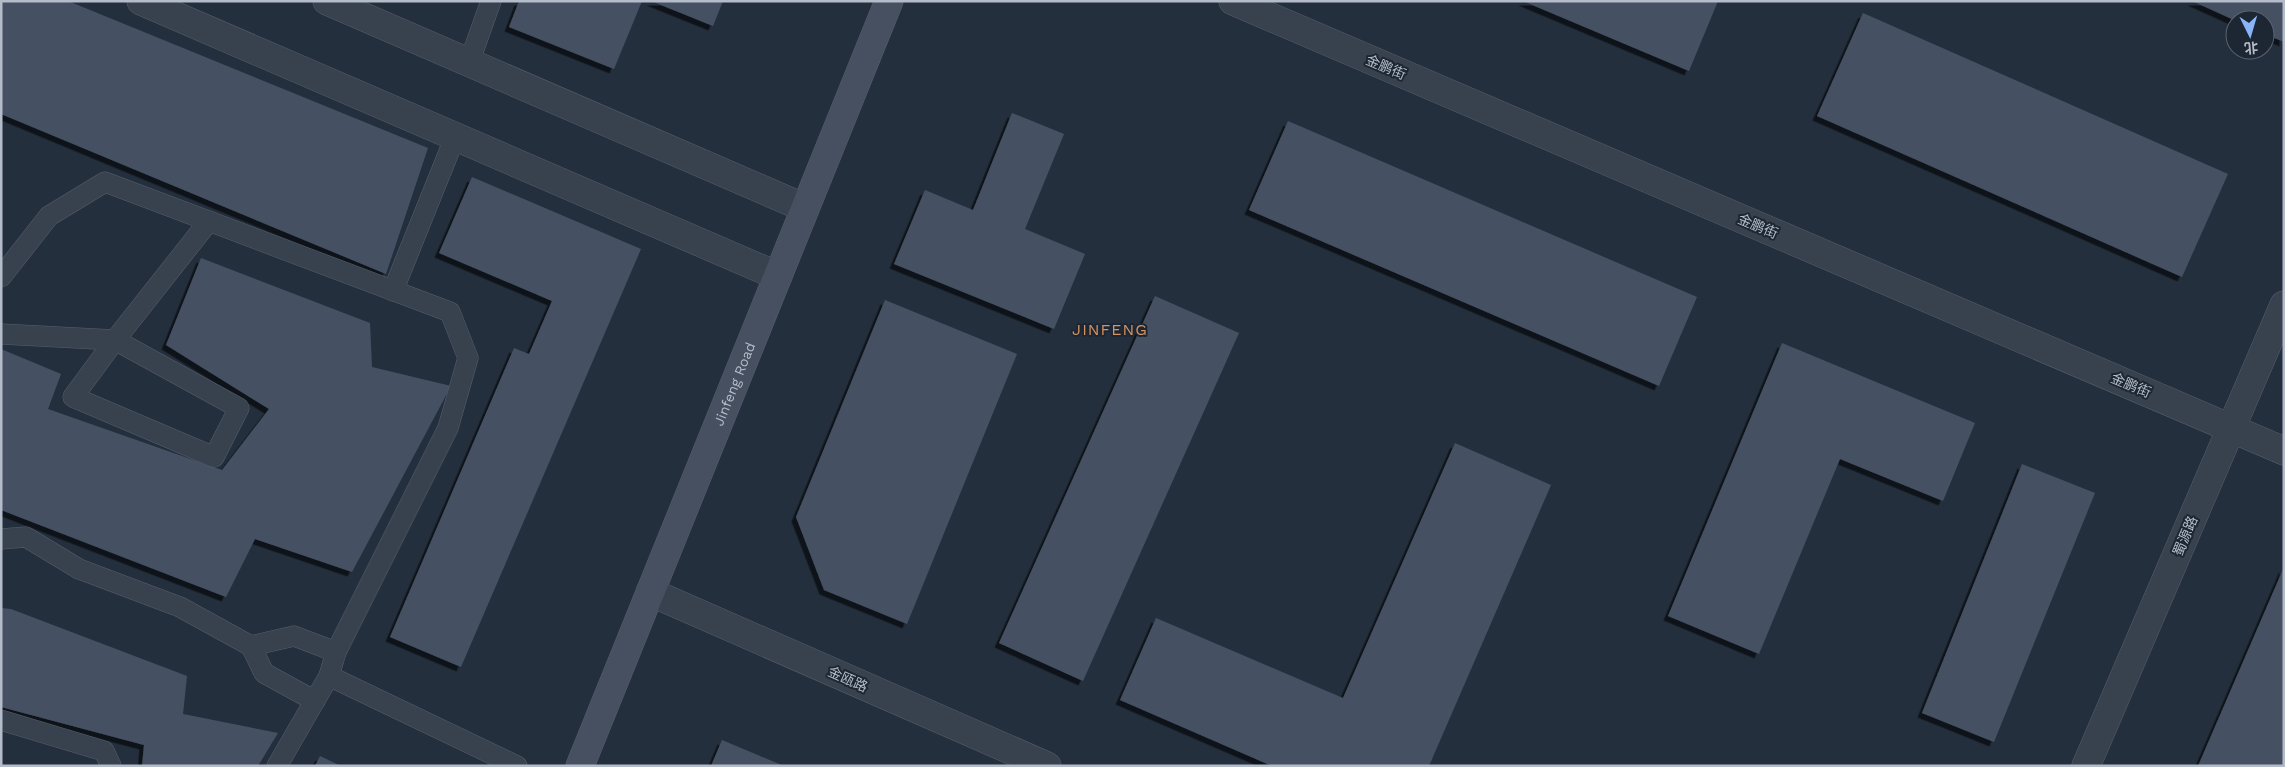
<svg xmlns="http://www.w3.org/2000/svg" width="2285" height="767" font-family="'Work Sans','Noto Sans SC',sans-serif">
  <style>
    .building { fill: #455162; filter: url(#shadow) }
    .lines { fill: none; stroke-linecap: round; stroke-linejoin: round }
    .lane-casing { stroke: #565f6c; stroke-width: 21 }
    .street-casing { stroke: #565f6c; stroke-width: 29 }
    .secondary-casing { stroke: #565f6c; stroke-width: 29 }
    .lane { stroke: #38414e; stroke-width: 20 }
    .street { stroke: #38414e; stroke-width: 28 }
    .secondary { stroke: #465061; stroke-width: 28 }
    .labels { text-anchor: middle; stroke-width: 4; stroke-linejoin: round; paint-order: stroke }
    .street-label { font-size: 14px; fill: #b4bcc9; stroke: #1d2633 }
    .quarter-label { font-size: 16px; letter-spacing: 1px; fill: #d59563; stroke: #1d2633 }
  </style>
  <defs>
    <filter id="shadow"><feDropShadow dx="-4.5" dy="4.5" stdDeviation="0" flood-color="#0009"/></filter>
  </defs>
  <rect width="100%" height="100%" fill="#242f3e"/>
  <g class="building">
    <polygon points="1,1 68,1 428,148 386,274 1,114"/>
    <polygon points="519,1 642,1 614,69 509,27"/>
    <polygon points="651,1 723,1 713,26"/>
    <polygon points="1523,1 1718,1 1689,71"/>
    <polygon points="2192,1 2284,1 2284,42 2265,34 2265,20 2234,20"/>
    <polygon points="1863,13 2228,174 2182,277 1817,116"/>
    <polygon points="1012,113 1064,134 1025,229 1085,254 1054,329 894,264 925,190 973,210"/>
    <polygon points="1288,121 1697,297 1659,386 1249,210"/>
    <polygon points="472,177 641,249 461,667 390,637 514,348 529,354 552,301 439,253"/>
    <polygon points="201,258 370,323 372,367 451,386 352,572 255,539 226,597 1,510 1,349 61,374 48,409 222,470 269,409 166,345"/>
    <polygon points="1155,296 1239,333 1083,681 999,643"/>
    <polygon points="885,300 1017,354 907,624 824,590 796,517"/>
    <polygon points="1782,343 1975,423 1943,501 1840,459 1759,654 1668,616"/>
    <polygon points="1455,443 1551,485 1429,766 1272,766 1120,700 1156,618 1343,698"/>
    <polygon points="2022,464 2095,493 1994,742 1922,713"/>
    <polygon points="2284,567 2284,766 2198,766"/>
    <polygon points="1,608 11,609 187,676 183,714 278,733 258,766 142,766 144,745 1,707"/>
    <polygon points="722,740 784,766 711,766"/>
    <polygon points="320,756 341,766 315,766"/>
  </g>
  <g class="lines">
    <g class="lane-casing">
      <g id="lane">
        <polyline points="469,63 491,1"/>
        <polyline points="1,277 49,216 105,182 450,312 468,358 448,428 336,652 329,676 277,766"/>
        <polyline points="393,291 455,137"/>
        <polyline points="1,334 115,340 209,221"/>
        <polygon points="115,340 239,408 214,457 73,397"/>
        <polyline points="1,539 26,537 79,569 180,607 251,646 264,673 315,701"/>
        <polyline points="251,646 294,636 336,652"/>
        <polyline points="329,676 517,766"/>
        <polyline points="1,720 104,751 111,766"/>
      </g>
    </g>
    <g class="street-casing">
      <g id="street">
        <polyline points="141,1 778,276"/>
        <polyline points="327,1 805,208"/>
        <polyline points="1233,1 2284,451"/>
        <polyline points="650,592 1047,766"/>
        <polyline points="2086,766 2284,305"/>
      </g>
    </g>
    <g class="secondary-casing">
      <g id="secondary">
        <path id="s1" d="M580,766L889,1"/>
      </g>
    </g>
    <use href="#lane" class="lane"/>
    <use href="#street" class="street"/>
    <use href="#secondary" class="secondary"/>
  </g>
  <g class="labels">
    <g class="street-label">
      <text transform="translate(1386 67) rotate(23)" y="5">金鹏街</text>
      <text transform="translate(1758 226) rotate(23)" y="5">金鹏街</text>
      <text dy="5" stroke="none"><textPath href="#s1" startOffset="412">Jinfeng Road</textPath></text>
      <text transform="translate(2131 385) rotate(23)" y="5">金鹏街</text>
      <text transform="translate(2185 536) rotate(-67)" y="5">蜀源路</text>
      <text transform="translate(848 679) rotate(24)" y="5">金瓯路</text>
    </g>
    <g class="quarter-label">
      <text x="1110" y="335">JINFENG</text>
    </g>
  </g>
  <rect width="2285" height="767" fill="none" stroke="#b4bcc9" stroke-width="5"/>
  <g transform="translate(2250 35) rotate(175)"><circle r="24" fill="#1d2633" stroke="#59626f"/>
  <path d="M0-4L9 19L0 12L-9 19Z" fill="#8ab4f8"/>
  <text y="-8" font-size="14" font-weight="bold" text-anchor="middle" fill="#b4bcc9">北</text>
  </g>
</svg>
